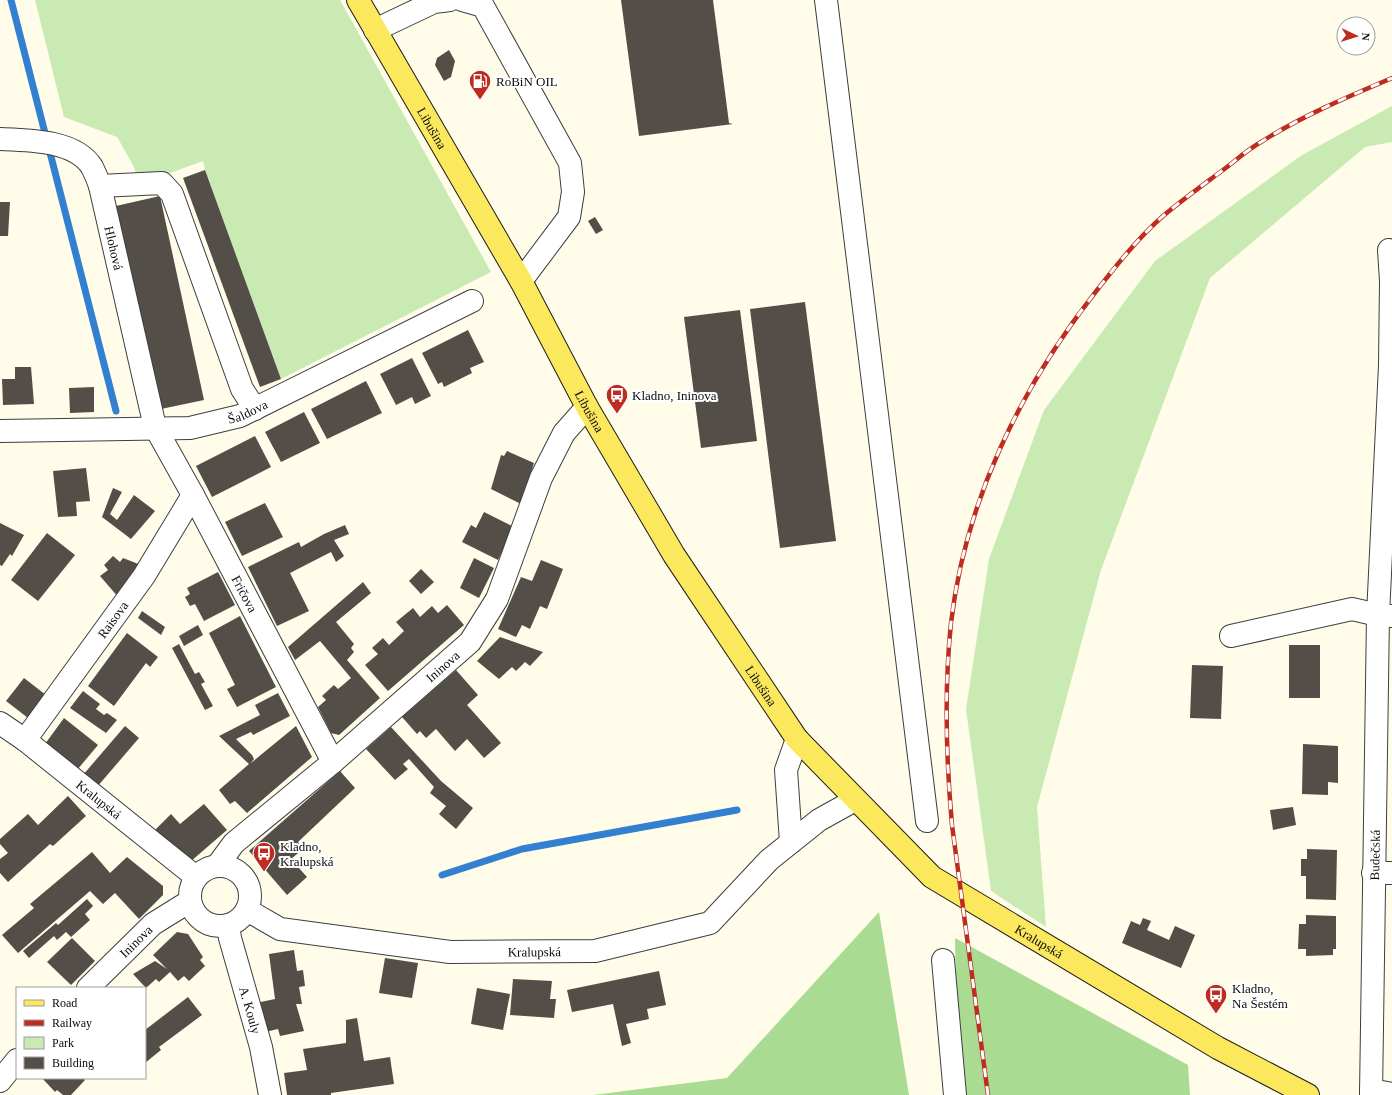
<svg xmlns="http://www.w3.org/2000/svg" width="1392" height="1095" font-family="'Times New Roman',serif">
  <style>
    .green { fill: #c9eab3 }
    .forest { fill: #aadb92 }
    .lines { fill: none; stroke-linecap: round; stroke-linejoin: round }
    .stream { stroke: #337fd0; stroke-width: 7 }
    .building { fill: #544e48 }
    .minor-casing { stroke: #3e3e3e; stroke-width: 24 }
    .major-casing { stroke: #1c1c1c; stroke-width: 24 }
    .minor { stroke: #fff; stroke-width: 22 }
    .major { stroke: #fce85d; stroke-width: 22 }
    .rail-casing { stroke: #be2c21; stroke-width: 4.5 }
    .rail { stroke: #fff; stroke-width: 3; stroke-dasharray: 9; stroke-linecap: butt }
    .labels { text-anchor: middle; stroke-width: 4; stroke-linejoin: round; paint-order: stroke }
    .poi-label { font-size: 13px; fill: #0b0b0b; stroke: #fff; text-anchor: start }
    .street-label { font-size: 13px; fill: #0b0b0b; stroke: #fff }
  </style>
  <rect width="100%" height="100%" fill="#fffdea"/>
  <g class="green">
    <polygon points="35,0 340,0 491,272 281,379 205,170 203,161 140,184 133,165 117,137 64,117"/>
    <polygon points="1392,106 1392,142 1365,147 1210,278 1101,570 1037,807 1046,927 991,891 966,709 989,559 1044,410 1155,261 1302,155"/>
  </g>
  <g class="forest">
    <polygon points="879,912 909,1095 593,1095 727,1078"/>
    <polygon points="955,938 1188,1065 1190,1095 958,1095"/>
  </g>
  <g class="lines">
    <g class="stream">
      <polyline points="11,0 116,411"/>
      <polyline points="442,875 522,849 737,810"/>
    </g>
  </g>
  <g class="building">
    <polygon points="621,0 713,0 729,123 733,124 639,136"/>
    <polygon points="449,50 455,61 451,77 444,81 435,65 437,58"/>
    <polygon points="205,170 281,379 260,387 183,178"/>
    <polygon points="160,196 204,400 161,409 116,206"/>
    <polygon points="0,202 10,202 8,236 0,236"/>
    <polygon points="595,217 603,230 596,234 588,221"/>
    <polygon points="805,302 836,541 780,548 750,309"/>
    <polygon points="740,310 757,441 701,448 684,317"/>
    <polygon points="468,330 484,362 470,368 472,373 444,387 442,382 438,384 422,353"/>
    <polygon points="412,358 431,396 415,404 412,397 396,405 380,374"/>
    <polygon points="15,367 31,367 34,404 3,405 2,379 15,379"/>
    <polygon points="366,381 382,413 327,439 311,409"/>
    <polygon points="94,387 94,412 70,413 69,388"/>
    <polygon points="304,412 320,443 281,462 265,432"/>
    <polygon points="255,436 271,467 212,497 196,466"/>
    <polygon points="507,451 534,463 521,504 491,489 501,455 504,456"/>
    <polygon points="86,468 90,501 76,502 77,516 58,517 53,471"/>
    <polygon points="113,488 122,492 110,514 117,520 134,495 155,511 131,539 102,517"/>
    <polygon points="265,503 283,537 242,556 225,522"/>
    <polygon points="484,512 514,527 498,560 462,542 471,525 476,528"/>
    <polygon points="0,523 24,535 12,556 10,554 2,566 0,565"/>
    <polygon points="345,525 349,534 334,540 344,556 336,562 331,552 290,573 309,611 277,626 248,567 299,542 301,547 324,534"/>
    <polygon points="47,533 75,555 38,601 11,580"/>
    <polygon points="113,556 120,562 123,558 141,565 119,598 100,576 108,570 104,565"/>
    <polygon points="474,558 494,568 479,598 460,588"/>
    <polygon points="541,560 563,569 547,609 540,606 530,629 522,625 516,637 498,629 521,577 532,581"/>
    <polygon points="421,569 434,582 421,594 409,581"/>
    <polygon points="218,572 235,605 204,621 195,604 190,606 185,597 190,594 187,588"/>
    <polygon points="363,582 371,593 336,622 354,644 351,648 354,652 347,660 380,698 339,735 331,733 318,707 326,700 322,696 334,685 338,689 351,678 320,641 295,660 288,647"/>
    <polygon points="447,605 464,625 388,691 365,665 378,654 372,648 383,638 389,645 404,631 396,622 413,608 420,617 432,606 438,613"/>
    <polygon points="142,611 165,627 161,635 138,618"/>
    <polygon points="240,616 276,687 237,707 227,689 235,685 209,633"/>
    <polygon points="198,625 203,635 184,646 179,636"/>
    <polygon points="127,633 158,657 150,667 146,663 114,706 88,686"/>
    <polygon points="500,637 543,652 530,666 525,662 516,671 512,667 499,679 477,661"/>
    <polygon points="179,644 195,674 199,672 205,682 201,684 213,706 205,710 172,648"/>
    <rect x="1289" y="645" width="31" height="53"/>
    <polygon points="1192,665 1223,666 1221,719 1190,718"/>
    <polygon points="456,670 478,695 467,705 501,743 484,758 467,739 455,751 436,729 426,738 420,731 417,734 402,717"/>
    <polygon points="24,678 46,695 28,718 6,701"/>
    <polygon points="83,691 100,704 96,709 104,715 107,713 117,720 106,733 70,708"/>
    <polygon points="278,693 290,716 253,735 251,732 236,739 252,755 254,759 251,763 296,726 312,757 247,813 235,801 230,804 219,790 249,764 219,736 260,715 255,705"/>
    <polygon points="64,718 98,745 77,770 45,744"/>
    <polygon points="125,726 139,738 97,787 83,775"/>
    <polygon points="391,727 441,781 473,808 456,829 439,814 446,806 430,793 434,787 409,759 403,764 408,769 395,780 366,749"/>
    <polygon points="1303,744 1338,746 1338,783 1328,782 1328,795 1302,794"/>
    <polygon points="340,771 355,788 298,842 303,849 291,859 307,877 287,895 249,851"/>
    <polygon points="68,796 86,816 53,846 50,844 8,882 0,873 0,859 8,853 0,844 0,839 28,814 38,825"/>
    <polygon points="204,804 227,830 190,862 153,832 171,814 180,824"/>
    <polygon points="1293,807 1296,825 1273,830 1270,810"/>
    <polygon points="1307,849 1337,850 1336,900 1306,899 1306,876 1301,876 1301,859 1307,859"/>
    <polygon points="92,852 110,873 127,857 163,886 163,895 139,919 115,893 103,904 90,891 18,953 2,935 34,908 30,904"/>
    <polygon points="87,899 93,906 85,914 90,920 71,937 66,932 57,940 54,936 29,958 23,951 56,923 58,925"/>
    <polygon points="1306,915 1336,916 1336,949 1333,949 1333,955 1306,956 1306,949 1298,949 1299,924 1306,924"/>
    <polygon points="1143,918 1151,921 1147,930 1169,940 1175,926 1195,935 1181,968 1122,943 1131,921 1140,925"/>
    <polygon points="177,932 188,934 203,957 200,960 205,966 189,981 184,976 178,981 170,972 159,982 156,979 146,988 133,974 155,961 167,969 153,955"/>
    <polygon points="72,938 95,961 71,985 47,962"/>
    <polygon points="294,950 297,971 303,970 305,986 299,987 302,1004 296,1004 304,1031 280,1036 278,1029 265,1032 256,1003 275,999 269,954"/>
    <polygon points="385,958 418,963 412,998 379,993"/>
    <polygon points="659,971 666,1005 647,1009 649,1019 626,1024 631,1043 622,1046 613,1004 572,1012 567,990"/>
    <polygon points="513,979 552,981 550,999 556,999 554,1018 510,1015"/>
    <polygon points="477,988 510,994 503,1030 471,1024"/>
    <polygon points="188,997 202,1015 159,1047 161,1050 145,1063 145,1030"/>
    <polygon points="357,1018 364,1061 390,1057 394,1084 331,1093 331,1095 287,1095 284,1073 307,1070 303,1049 346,1043 346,1020"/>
    <polygon points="42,1078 83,1078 85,1080 71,1095 63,1095 57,1090 55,1092"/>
  </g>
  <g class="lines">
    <g class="minor-casing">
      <g id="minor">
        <polyline points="462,0 483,6 570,163 573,192 569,217 521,281"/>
        <polyline points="826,0 927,821"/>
        <polyline points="375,30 434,2 450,0"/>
        <path id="s1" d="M0,139C28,140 75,140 92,167C95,173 98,180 100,186L155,427L193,495L333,762"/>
        <polyline points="100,186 162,183 172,194 242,389 255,409"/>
        <path id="s2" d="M0,431L190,428L240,416L472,301"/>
        <polyline points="1231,636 1352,609 1378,615 1392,616"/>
        <path id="s3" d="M0,723L25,740L196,877"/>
        <path id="s4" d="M25,740L144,576L193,495"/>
        <polyline points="791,842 786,770 797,739"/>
        <circle cx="220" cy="896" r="30"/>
        <path id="s5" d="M217,866L234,843L333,762L470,642L497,599L541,478L564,433L587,407"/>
        <polyline points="1373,873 1392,873"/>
        <path id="s6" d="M247,910L280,929L450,952L595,951L710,923L769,860L819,820L855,800"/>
        <path id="s7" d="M228,925L230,938L261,1047L270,1095"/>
        <polyline points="943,960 955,1095"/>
        <path id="s8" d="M88,988L153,924L190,901"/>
        <polyline points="0,1081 17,1060"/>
        <polyline points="1371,1090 1392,1094"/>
        <path id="s9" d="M1371,1095L1378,615L1390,365L1391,281L1389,250"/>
      </g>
    </g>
    <g class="major-casing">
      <g id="major">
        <path id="s10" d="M358,0L521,281L587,407L674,555L797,739L932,877L1218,1048L1308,1095"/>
      </g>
    </g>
    <use href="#minor" class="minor"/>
    <use href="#major" class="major"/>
    <g class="rail-casing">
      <path id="rail" d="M988,1095L952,825C946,758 944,690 951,623C965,502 1020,389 1094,294C1115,267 1137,239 1163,216C1182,200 1203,185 1223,170C1235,161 1247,150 1261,142C1302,116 1347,97 1392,78"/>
    </g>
    <use href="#rail" class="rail"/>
  </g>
  <defs>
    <g id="fuel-pin" transform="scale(1.15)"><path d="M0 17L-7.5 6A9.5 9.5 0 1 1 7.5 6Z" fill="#be2c21" stroke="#fff"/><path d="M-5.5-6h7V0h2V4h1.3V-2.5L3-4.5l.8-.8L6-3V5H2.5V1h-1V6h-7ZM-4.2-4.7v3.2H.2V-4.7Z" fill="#fff"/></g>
    <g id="bus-pin" transform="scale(1.15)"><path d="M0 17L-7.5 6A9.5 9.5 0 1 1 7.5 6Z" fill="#be2c21" stroke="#fff"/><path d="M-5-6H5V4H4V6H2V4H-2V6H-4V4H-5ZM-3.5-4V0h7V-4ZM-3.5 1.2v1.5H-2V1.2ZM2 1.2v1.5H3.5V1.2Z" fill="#fff"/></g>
  </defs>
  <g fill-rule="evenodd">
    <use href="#fuel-pin" x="480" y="81"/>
    <use href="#bus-pin" x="617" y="395"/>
    <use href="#bus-pin" x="264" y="853"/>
    <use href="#bus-pin" x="1216" y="995"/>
  </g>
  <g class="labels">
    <g class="poi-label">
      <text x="496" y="86">RoBiN OIL</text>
      <text x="632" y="400">Kladno, Ininova</text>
      <text x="280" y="851">Kladno,<tspan x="280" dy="15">Kralupská</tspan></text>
      <text x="1232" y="993">Kladno,<tspan x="1232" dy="15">Na Šestém</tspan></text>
    </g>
    <g class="street-label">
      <text dy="5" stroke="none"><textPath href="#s10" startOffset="148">Libušina</textPath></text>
      <text dy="5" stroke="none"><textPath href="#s1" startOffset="184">Hlohová</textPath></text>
      <text dy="5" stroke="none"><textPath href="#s2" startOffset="250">Šaldova</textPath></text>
      <text dy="5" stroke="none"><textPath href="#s10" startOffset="472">Libušina</textPath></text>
      <text dy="5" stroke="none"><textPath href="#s1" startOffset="557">Fričova</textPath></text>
      <text dy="5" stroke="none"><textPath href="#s4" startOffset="149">Raisova</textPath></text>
      <text dy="5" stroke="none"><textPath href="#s5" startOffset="302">Ininova</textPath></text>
      <text dy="5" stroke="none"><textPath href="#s10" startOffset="796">Libušina</textPath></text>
      <text dy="5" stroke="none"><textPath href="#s3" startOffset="125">Kralupská</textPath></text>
      <text dy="5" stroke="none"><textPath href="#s9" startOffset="240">Budečská</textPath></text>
      <text dy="5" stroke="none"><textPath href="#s8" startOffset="67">Ininova</textPath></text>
      <text dy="5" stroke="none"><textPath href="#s10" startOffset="1178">Kralupská</textPath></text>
      <text dy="5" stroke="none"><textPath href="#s6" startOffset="294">Kralupská</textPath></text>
      <text dy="5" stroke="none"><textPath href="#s7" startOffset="88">A. Kouly</textPath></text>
    </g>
  </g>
  <rect x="16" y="987" width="130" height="92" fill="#ffffff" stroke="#9d9d9d"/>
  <rect x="24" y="1000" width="20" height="6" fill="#fce85d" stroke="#9d9d9d"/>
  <text x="52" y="1007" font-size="12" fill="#0b0b0b">Road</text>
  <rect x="24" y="1020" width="20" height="6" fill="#be2c21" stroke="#9d9d9d"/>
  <text x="52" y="1027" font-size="12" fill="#0b0b0b">Railway</text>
  <rect x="24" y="1037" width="20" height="12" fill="#c9eab3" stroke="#9d9d9d"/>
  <text x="52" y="1047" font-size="12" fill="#0b0b0b">Park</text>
  <rect x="24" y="1057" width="20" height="12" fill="#544e48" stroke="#9d9d9d"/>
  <text x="52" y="1067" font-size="12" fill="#0b0b0b">Building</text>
  <g transform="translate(1356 36) rotate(94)"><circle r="19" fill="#ffffff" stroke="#9d9d9d"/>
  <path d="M0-3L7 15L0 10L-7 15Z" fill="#be2c21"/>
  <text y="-6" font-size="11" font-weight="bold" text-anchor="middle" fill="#0b0b0b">N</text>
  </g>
</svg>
